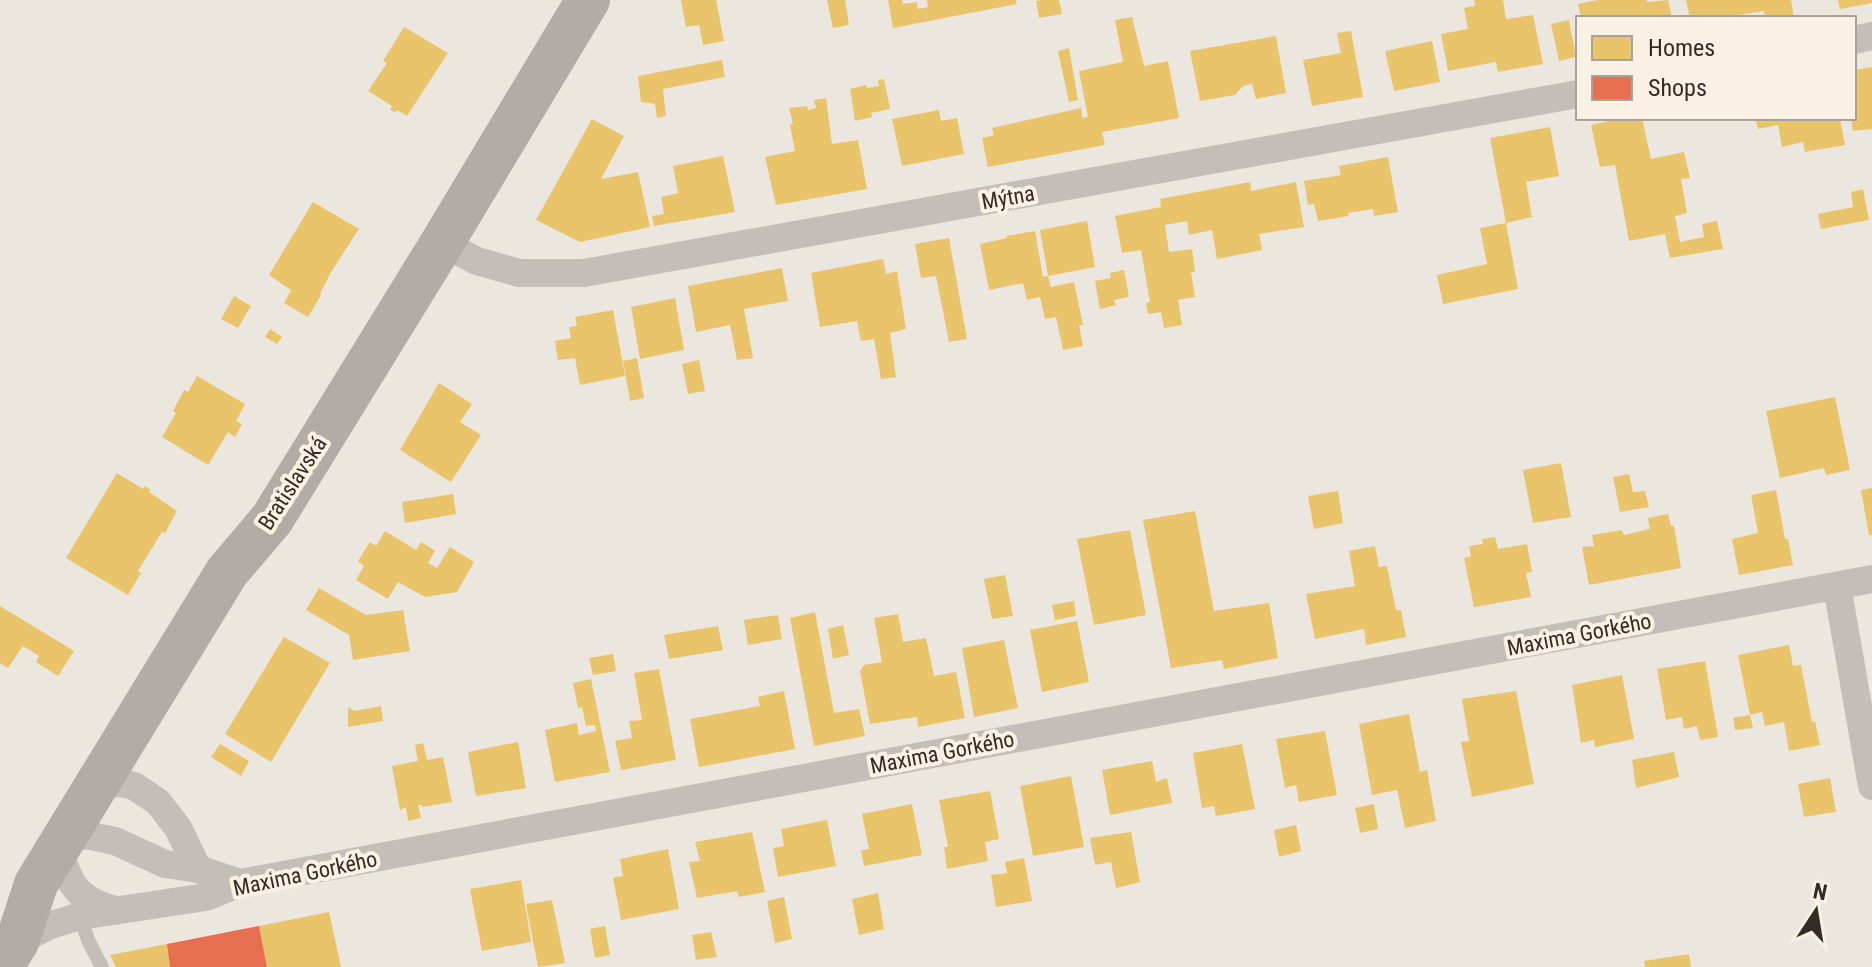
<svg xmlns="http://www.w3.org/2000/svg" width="1872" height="967" font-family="'Roboto Condensed',sans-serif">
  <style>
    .homes { fill: #e9c46a }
    .shops { fill: #e76f51 }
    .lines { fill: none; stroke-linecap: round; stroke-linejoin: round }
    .service { stroke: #c3beb7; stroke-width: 14 }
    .minor { stroke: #c3beb7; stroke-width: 28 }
    .primary { stroke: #b2aca6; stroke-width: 44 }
    .labels { text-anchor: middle; stroke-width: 8; stroke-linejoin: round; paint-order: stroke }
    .street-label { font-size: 22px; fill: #332c26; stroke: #f8f1e4 }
  </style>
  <rect width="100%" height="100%" fill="#ebe7de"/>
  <g class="homes">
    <polygon points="681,0 716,0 724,41 703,45 699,25 686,27"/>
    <polygon points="827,0 845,0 849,25 833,28"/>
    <polygon points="888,0 902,0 903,4 917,2 918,9 928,7 927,0 1016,0 1017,4 893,28"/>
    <polygon points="1042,0 1059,0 1062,14 1039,18 1036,1"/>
    <polygon points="1474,0 1503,0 1506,19 1533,15 1543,64 1498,72 1496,62 1448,71 1441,34 1468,29 1464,8 1475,6"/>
    <polygon points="1598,0 1647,0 1647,2 1668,0 1672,18 1581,18 1578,4"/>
    <polygon points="1686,0 1791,0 1794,18 1765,18 1764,11 1720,18 1690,18"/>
    <polygon points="1838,0 1872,0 1872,3 1840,9"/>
    <polygon points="1132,17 1144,66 1168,61 1179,118 1102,132 1105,145 988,167 982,138 994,135 992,128 1081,108 1082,118 1088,117 1079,71 1123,62 1115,20"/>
    <polygon points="1569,20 1576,57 1559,61 1551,24"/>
    <polygon points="404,27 448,53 407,116 397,110 395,113 390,109 392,106 368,91 387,63 383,61"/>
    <polygon points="1351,31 1363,97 1312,106 1303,60 1341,53 1337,33"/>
    <polygon points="1276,36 1286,93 1256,99 1252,84 1243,86 1235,95 1200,101 1190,51"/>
    <polygon points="1432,41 1440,82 1394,91 1385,51"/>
    <polygon points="1069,48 1078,100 1069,102 1058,51"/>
    <polygon points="722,60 725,77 663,89 666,116 657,118 655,104 641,102 638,76"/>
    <polygon points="1872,67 1872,129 1853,131 1851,118 1854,118 1854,70"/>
    <polygon points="884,79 890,109 871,113 872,117 855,121 850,89 866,85 867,88 879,86 878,80"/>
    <polygon points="826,98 832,144 858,140 867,189 776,205 765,157 795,151 790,125 793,124 789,108 807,106 808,110 816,108 814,100"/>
    <polygon points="939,110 941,121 957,118 964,154 902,166 892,119"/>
    <polygon points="1632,118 1642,118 1651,159 1684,152 1690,178 1681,179 1687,213 1675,216 1680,242 1704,237 1702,224 1717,221 1723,249 1670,258 1665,234 1629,241 1615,165 1600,167 1591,125 1618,119 1618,121"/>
    <polygon points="1755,118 1840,118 1845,145 1805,152 1803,142 1782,147 1778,125 1758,129"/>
    <polygon points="592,119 624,136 601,179 638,172 650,227 580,242 536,220"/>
    <polygon points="1550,127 1559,176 1526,182 1532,217 1506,223 1490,138"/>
    <polygon points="723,156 735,212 654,226 652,216 664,214 661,197 678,193 673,166"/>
    <polygon points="1388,157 1398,212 1374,216 1373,209 1348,213 1349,216 1318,221 1314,204 1308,205 1304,181 1341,175 1339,166"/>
    <polygon points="1250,182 1251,191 1296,182 1304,227 1259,234 1262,250 1217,259 1212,230 1189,235 1187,221 1165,225 1169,252 1192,249 1195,272 1191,272 1195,297 1178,300 1182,325 1164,328 1161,312 1148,314 1146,303 1150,302 1141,250 1122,253 1115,216 1161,207 1160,199"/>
    <polygon points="1863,189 1869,220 1821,229 1818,214 1853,207 1851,192"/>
    <polygon points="313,202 359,229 331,272 320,294 321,295 308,317 284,303 291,290 269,275"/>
    <polygon points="1087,221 1095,267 1048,276 1051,287 1074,282 1083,325 1079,325 1083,346 1063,350 1056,317 1045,319 1040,297 1027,300 1023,283 989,290 980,244 1007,238 1006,236 1035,231 1043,277 1048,276 1040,230"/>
    <polygon points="1506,223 1518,289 1443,304 1437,275 1487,264 1480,228"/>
    <polygon points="949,238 967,339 949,342 936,276 921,278 915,244"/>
    <polygon points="883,259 886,274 897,271 906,329 890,333 896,377 881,379 874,339 861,341 857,321 820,327 811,273"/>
    <polygon points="782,268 788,301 744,309 753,358 737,360 730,325 696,332 688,286"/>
    <polygon points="1124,270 1129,297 1114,300 1116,305 1100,309 1095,281 1111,278 1110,273"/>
    <polygon points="234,296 251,306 238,328 221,319"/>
    <polygon points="675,298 684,350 640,359 631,307"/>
    <polygon points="613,310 625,376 580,385 575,358 558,360 555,341 571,338 569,327 577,326 575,317"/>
    <polygon points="270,329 282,337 277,344 265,337"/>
    <polygon points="637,358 644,398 630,401 623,361"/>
    <polygon points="699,360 705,391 688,394 682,364"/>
    <polygon points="197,376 245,404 236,421 242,424 235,437 228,432 208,465 162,437 176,413 173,411 184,390 188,392"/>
    <polygon points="439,383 472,404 460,422 481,435 451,482 400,450"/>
    <polygon points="1835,397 1850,470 1826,475 1824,468 1780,478 1766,411"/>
    <polygon points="1561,463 1571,517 1533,523 1523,470"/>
    <polygon points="117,473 143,489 145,486 151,490 149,492 177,511 165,533 162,532 138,571 141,573 128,595 66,558"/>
    <polygon points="1629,474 1633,492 1645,491 1649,507 1620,512 1613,477"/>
    <polygon points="1872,488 1872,535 1869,535 1861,490"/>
    <polygon points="1776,490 1785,539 1788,539 1793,565 1739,575 1732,539 1758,533 1751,495"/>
    <polygon points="1338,491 1343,523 1314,529 1308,496"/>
    <polygon points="453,494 456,514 405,523 402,502"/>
    <polygon points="1195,511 1214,611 1269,603 1278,658 1224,669 1222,660 1171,668 1143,520"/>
    <polygon points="1668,514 1671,526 1674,526 1681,568 1589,585 1582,547 1594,546 1592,535 1622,530 1624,535 1650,529 1648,518"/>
    <polygon points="1130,530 1146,615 1094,625 1077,539"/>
    <polygon points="385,531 416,550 421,542 435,551 428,563 437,568 450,547 474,562 457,592 425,597 398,582 388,599 356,580 364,566 358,561 370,542 376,546"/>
    <polygon points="1495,537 1498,549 1527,544 1532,572 1526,573 1531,597 1474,607 1464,558 1471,556 1469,546 1483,544 1482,539"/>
    <polygon points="1375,546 1379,567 1387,566 1396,610 1401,610 1406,637 1366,645 1364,629 1315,639 1306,594 1355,586 1349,551"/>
    <polygon points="1005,575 1013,616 992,619 984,579"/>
    <polygon points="319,588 366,615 403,610 410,651 353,660 349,635 306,610"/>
    <polygon points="1074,601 1076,616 1055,620 1052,605"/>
    <polygon points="0,606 74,651 58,676 36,662 39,656 23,646 8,668 0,663"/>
    <polygon points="815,612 834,713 859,709 865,736 814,746 790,618"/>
    <polygon points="898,614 903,642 926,638 934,676 956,672 965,718 918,727 917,717 870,724 860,671 864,665 882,662 874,618"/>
    <polygon points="778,615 782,639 748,645 744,620"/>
    <polygon points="1077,621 1089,682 1042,692 1030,630"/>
    <polygon points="843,625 849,655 833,659 828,629"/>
    <polygon points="718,626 723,650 669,659 664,635"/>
    <polygon points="284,637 330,663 271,762 225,734"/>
    <polygon points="1004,640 1018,708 974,717 962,648"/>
    <polygon points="1789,645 1793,666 1801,665 1812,722 1815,721 1820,745 1789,751 1784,722 1765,726 1762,712 1750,715 1738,655"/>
    <polygon points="613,654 616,671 593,675 589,658"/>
    <polygon points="1705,661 1718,737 1700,740 1697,726 1684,729 1682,717 1666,720 1657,669"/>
    <polygon points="659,669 676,760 621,770 615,741 632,738 629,721 642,720 634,673"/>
    <polygon points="1622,675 1634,739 1595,747 1594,740 1581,743 1572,685"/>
    <polygon points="591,679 610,772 555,782 545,730 577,723 579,735 596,731 595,725 586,726 582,707 578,708 573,683"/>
    <polygon points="784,691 795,749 699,767 690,719 760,706 758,697"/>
    <polygon points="1516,691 1534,784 1472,797 1461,742 1469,741 1462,699"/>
    <polygon points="381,706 383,721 348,727 348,707 354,711"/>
    <polygon points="1409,714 1420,772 1427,770 1436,821 1405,828 1397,790 1372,795 1359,724"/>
    <polygon points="1750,715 1753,728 1735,730 1733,718"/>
    <polygon points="1325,731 1337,795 1299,802 1296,785 1285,788 1276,739"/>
    <polygon points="518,742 526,788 476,796 468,752"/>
    <polygon points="423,743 427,760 443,757 452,802 422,807 422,805 418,805 421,818 408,821 406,807 400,810 392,766 418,761 415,745"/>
    <polygon points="220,744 249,761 241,776 211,757"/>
    <polygon points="1242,744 1255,809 1216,816 1214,806 1202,808 1193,753"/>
    <polygon points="1674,752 1679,777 1636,788 1632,760"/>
    <polygon points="1152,761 1156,782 1167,778 1172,803 1110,815 1102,770"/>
    <polygon points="1071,776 1084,847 1033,856 1020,786"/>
    <polygon points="1830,778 1836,812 1804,817 1798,784"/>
    <polygon points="990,791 999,839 985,842 988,861 947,869 944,847 948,847 939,800"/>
    <polygon points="912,804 922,855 864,866 861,850 869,849 862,814"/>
    <polygon points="1374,804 1378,829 1360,833 1355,808"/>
    <polygon points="827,820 836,866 778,877 773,848 784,846 781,829"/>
    <polygon points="1296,825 1301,851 1279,857 1274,830"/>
    <polygon points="752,832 765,892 739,897 737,891 697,898 689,862 700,861 695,842"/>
    <polygon points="1131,832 1140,882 1116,888 1111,862 1095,865 1090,838"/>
    <polygon points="668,849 679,909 621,920 613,878 623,876 620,859"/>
    <polygon points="1024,858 1032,901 996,907 991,875 1007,873 1005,862"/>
    <polygon points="521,880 531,942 482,951 470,889"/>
    <polygon points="878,893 884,929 859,935 852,899"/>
    <polygon points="784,897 792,939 775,943 767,901"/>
    <polygon points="552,900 565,963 538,967 526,904"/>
    <polygon points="329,912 341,967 267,967 259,926"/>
    <polygon points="605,926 610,955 595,958 590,929"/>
    <polygon points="711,932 717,957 696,960 692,935"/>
    <polygon points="167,944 170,967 116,967 110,955"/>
    <polygon points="1689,954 1691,967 1645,967 1644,961"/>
  </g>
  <polygon class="shops" points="259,926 267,967 170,967 167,944"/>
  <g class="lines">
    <polyline class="service" points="80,916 88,940 102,967"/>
    <g class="minor">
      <polyline points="1854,40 1872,36"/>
      <polyline points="442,243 477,261 519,273 584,273 1578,94"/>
      <polyline points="1837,586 1872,786"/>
      <polyline points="97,785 122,783 134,786 158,802 178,828 198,869"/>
      <polyline points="67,835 91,836 115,841 165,864 198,869 240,883"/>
      <path d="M59,848C68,884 78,901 116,910"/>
      <polyline points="17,942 48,926 80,916 206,897 240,883 1872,579"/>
    </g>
    <polyline class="primary" points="1,967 17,942 36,884 227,572 272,519 442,243 588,0"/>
  </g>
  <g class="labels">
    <g class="street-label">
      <text transform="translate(1008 197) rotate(-10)" y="8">Mýtna</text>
      <text transform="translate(292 483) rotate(-57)" y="8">Bratislavská</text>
      <text transform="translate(1579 634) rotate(-11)" y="8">Maxima Gorkého</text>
      <text transform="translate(942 752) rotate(-11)" y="8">Maxima Gorkého</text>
      <text transform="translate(305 873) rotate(-12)" y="8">Maxima Gorkého</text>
    </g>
  </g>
  <rect x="1576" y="16" width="280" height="104" fill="#f8f1e4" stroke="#a9a298" stroke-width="2"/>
  <rect x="1592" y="36" width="40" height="24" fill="#e9c46a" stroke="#a9a298" stroke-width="2"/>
  <text x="1648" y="56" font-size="24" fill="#332c26">Homes</text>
  <rect x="1592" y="76" width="40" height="24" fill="#e76f51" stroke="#a9a298" stroke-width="2"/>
  <text x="1648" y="96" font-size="24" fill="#332c26">Shops</text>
  <g transform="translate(1816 911) rotate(12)" stroke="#f8f1e4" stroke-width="6" paint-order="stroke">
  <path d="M0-6L14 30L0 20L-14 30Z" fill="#332c26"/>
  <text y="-12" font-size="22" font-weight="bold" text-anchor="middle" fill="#332c26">N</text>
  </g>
</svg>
